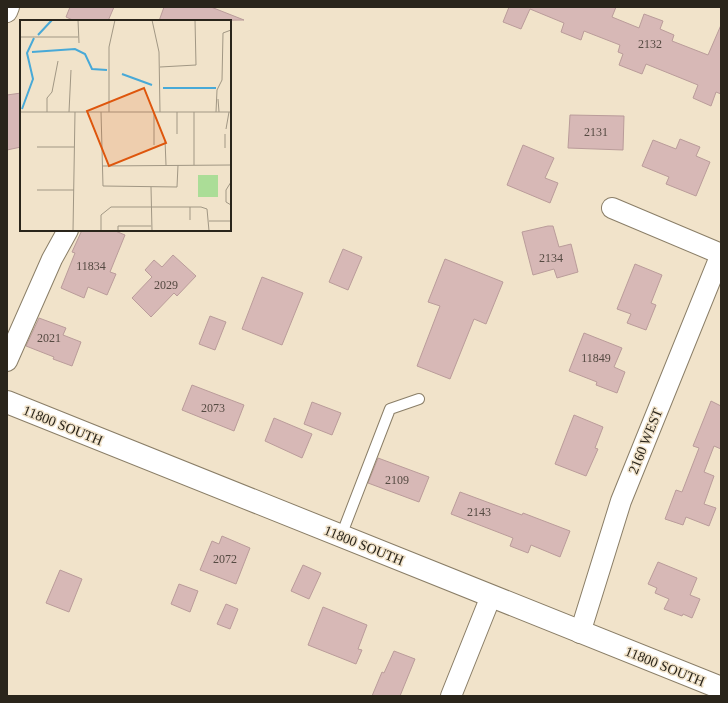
<svg xmlns="http://www.w3.org/2000/svg" width="728" height="703" font-family="Georgia,serif">
  <style>
    .building { fill: #d7b8b6; stroke: #ba9c9a }
    .lines { fill: none; stroke-linecap: round; stroke-linejoin: round }
    .service-casing { stroke: #8a7e67; stroke-width: 12 }
    .minor-casing { stroke: #8a7e67; stroke-width: 22 }
    .secondary-casing { stroke: #8a7e67; stroke-width: 24 }
    .service { stroke: #fff; stroke-width: 10 }
    .minor { stroke: #fff; stroke-width: 20 }
    .secondary { stroke: #fff; stroke-width: 22 }
    .labels { text-anchor: middle; stroke-width: 3; stroke-linejoin: round; paint-order: stroke }
    .number-label { font-size: 12px; fill: #554a42 }
    .street-label { font-size: 14px; fill: #2a251b; stroke: #f1e3ca }
    .inset-river { fill: none; stroke: #48a9d7; stroke-width: 2 }
    .inset-road { fill: none; stroke: #a19784; stroke-width: 1 }
    .view { fill: #de560d; fill-opacity: 0.15; stroke: #de560d; stroke-width: 2 }
    .inset-edge { fill: none; stroke: #2a251b; stroke-width: 2 }
  </style>
  <rect width="100%" height="100%" fill="#f1e3ca"/>
  <g class="building">
    <polygon points="70,7 114,7 108,21 75,21 66,17"/>
    <polygon points="164,7 211,7 244,20 159,21"/>
    <polygon points="509,7 616,7 612,17 639,28 644,14 663,21 660,29 674,35 672,41 708,55 721,25 721,94 716,92 711,106 693,98 698,85 646,64 642,74 619,65 623,54 618,52 620,45 584,31 581,40 561,32 564,23 530,9 521,29 503,22"/>
    <polygon points="21,93 21,147 7,150 7,95"/>
    <polygon points="570,115 624,116 623,150 568,148"/>
    <polygon points="680,139 700,147 696,156 710,162 696,196 666,184 669,177 642,166 653,140 676,149"/>
    <polygon points="523,145 554,158 545,178 558,183 550,203 507,185"/>
    <polygon points="548,226 553,226 559,247 571,244 578,272 557,278 554,269 533,275 522,232"/>
    <polygon points="82,230 113,230 125,235 110,272 116,274 107,295 88,287 84,298 61,288 75,253 72,252"/>
    <polygon points="343,249 362,257 348,290 329,282"/>
    <polygon points="173,255 196,276 177,296 174,293 151,317 132,298 152,277 145,270 154,260 162,267"/>
    <polygon points="445,259 503,282 486,324 474,319 450,379 417,366 440,306 428,302"/>
    <polygon points="635,264 662,275 651,303 656,305 646,330 627,323 631,314 617,309"/>
    <polygon points="262,277 303,293 282,345 242,329"/>
    <polygon points="210,316 226,322 215,350 199,344"/>
    <polygon points="39,318 66,328 63,335 81,342 72,366 53,359 54,357 26,346"/>
    <polygon points="584,333 622,348 614,367 625,372 617,393 596,385 597,382 569,371"/>
    <polygon points="192,385 244,405 234,431 182,410"/>
    <polygon points="711,401 721,406 721,449 714,446 704,472 714,476 704,504 716,508 709,526 686,517 683,525 665,519 676,490 682,492 699,448 693,446"/>
    <polygon points="312,402 341,413 332,435 304,424"/>
    <polygon points="574,415 603,427 595,448 598,449 586,476 555,464"/>
    <polygon points="274,418 312,434 302,458 265,441"/>
    <polygon points="378,458 429,477 419,502 368,483"/>
    <polygon points="460,492 522,515 523,513 570,531 560,557 531,545 528,553 510,546 513,538 451,514"/>
    <polygon points="222,536 250,548 236,584 200,570 212,541 219,544"/>
    <polygon points="658,562 697,578 690,595 700,599 692,618 683,614 682,616 664,609 669,599 655,593 657,588 648,584"/>
    <polygon points="303,565 321,573 309,599 291,591"/>
    <polygon points="60,570 82,579 69,612 46,603"/>
    <polygon points="179,584 198,591 190,612 171,604"/>
    <polygon points="226,604 238,609 230,629 217,624"/>
    <polygon points="323,607 367,625 358,649 362,650 356,664 308,645"/>
    <polygon points="394,651 415,659 400,696 372,696 382,672 384,673"/>
  </g>
  <g class="lines">
    <g class="service-casing">
      <polyline id="service" points="341,536 390,409 419,399"/>
    </g>
    <g class="minor-casing">
      <g id="minor">
        <polyline points="7,12 9,7"/>
        <polyline points="612,208 721,254"/>
        <polyline points="7,361 52,259 68,230"/>
        <polyline points="580,633 621,501 721,254"/>
        <polyline points="451,696 491,596"/>
      </g>
    </g>
    <g class="secondary-casing">
      <polyline id="secondary" points="7,402 721,688"/>
    </g>
    <use href="#service" class="service"/>
    <use href="#minor" class="minor"/>
    <use href="#secondary" class="secondary"/>
  </g>
  <g class="labels">
    <g class="number-label">
      <text x="650" y="48">2132</text>
      <text x="596" y="136">2131</text>
      <text x="551" y="262">2134</text>
      <text x="91" y="270">11834</text>
      <text x="166" y="289">2029</text>
      <text x="49" y="342">2021</text>
      <text x="596" y="362">11849</text>
      <text x="213" y="412">2073</text>
      <text x="397" y="484">2109</text>
      <text x="479" y="516">2143</text>
      <text x="225" y="563">2072</text>
    </g>
    <g class="street-label">
      <text transform="translate(63 425) rotate(22)" y="5">11800 SOUTH</text>
      <text transform="translate(645 441) rotate(-68)" y="5">2160 WEST</text>
      <text transform="translate(364 545) rotate(22)" y="5">11800 SOUTH</text>
      <text transform="translate(665 666) rotate(22)" y="5">11800 SOUTH</text>
    </g>
  </g>
  <g transform="translate(20 20)">
    <rect width="211" height="211" fill="#f1e3ca"/>
    <path d="M178,155H198V177H178Z" fill="#abdd97"/>
    <path class="inset-river" d="M18,15L32,0M12,32L55,29L65,34L72,49L87,50M102,54L132,65M143,68H196M2,89L13,59L7,33L14,18M0,125V153"/>
    <path class="inset-road" d="M58,0L59,23M132,0L139,32L140,92M0,17H58M140,47L176,45L175,0M198,79L199,92M0,92H211M27,92V78L32,72L38,41M49,92L51,50M81,92L83,166L157,167L158,145M89,92V27L95,0M157,92V114M174,92V145M196,92L197,70L202,60L203,13L211,10M206,109L209,92M145,120L146,145M134,125V92M17,127H54M205,128V114M82,146L211,145M211,162L206,170V182L211,185M131,167L132,211M17,170H54M170,187V200M187,189L189,211M189,201H211M53,211L55,92M81,211V195L91,187H181L187,189M98,211V206H131"/>
    <path class="view" d="M124,68L146,123L89,146L67,91Z"/>
    <rect width="211" height="211" class="inset-edge"/>
  </g>
  <rect width="728" height="703" fill="none" stroke="#2a251b" stroke-width="16"/>
</svg>
